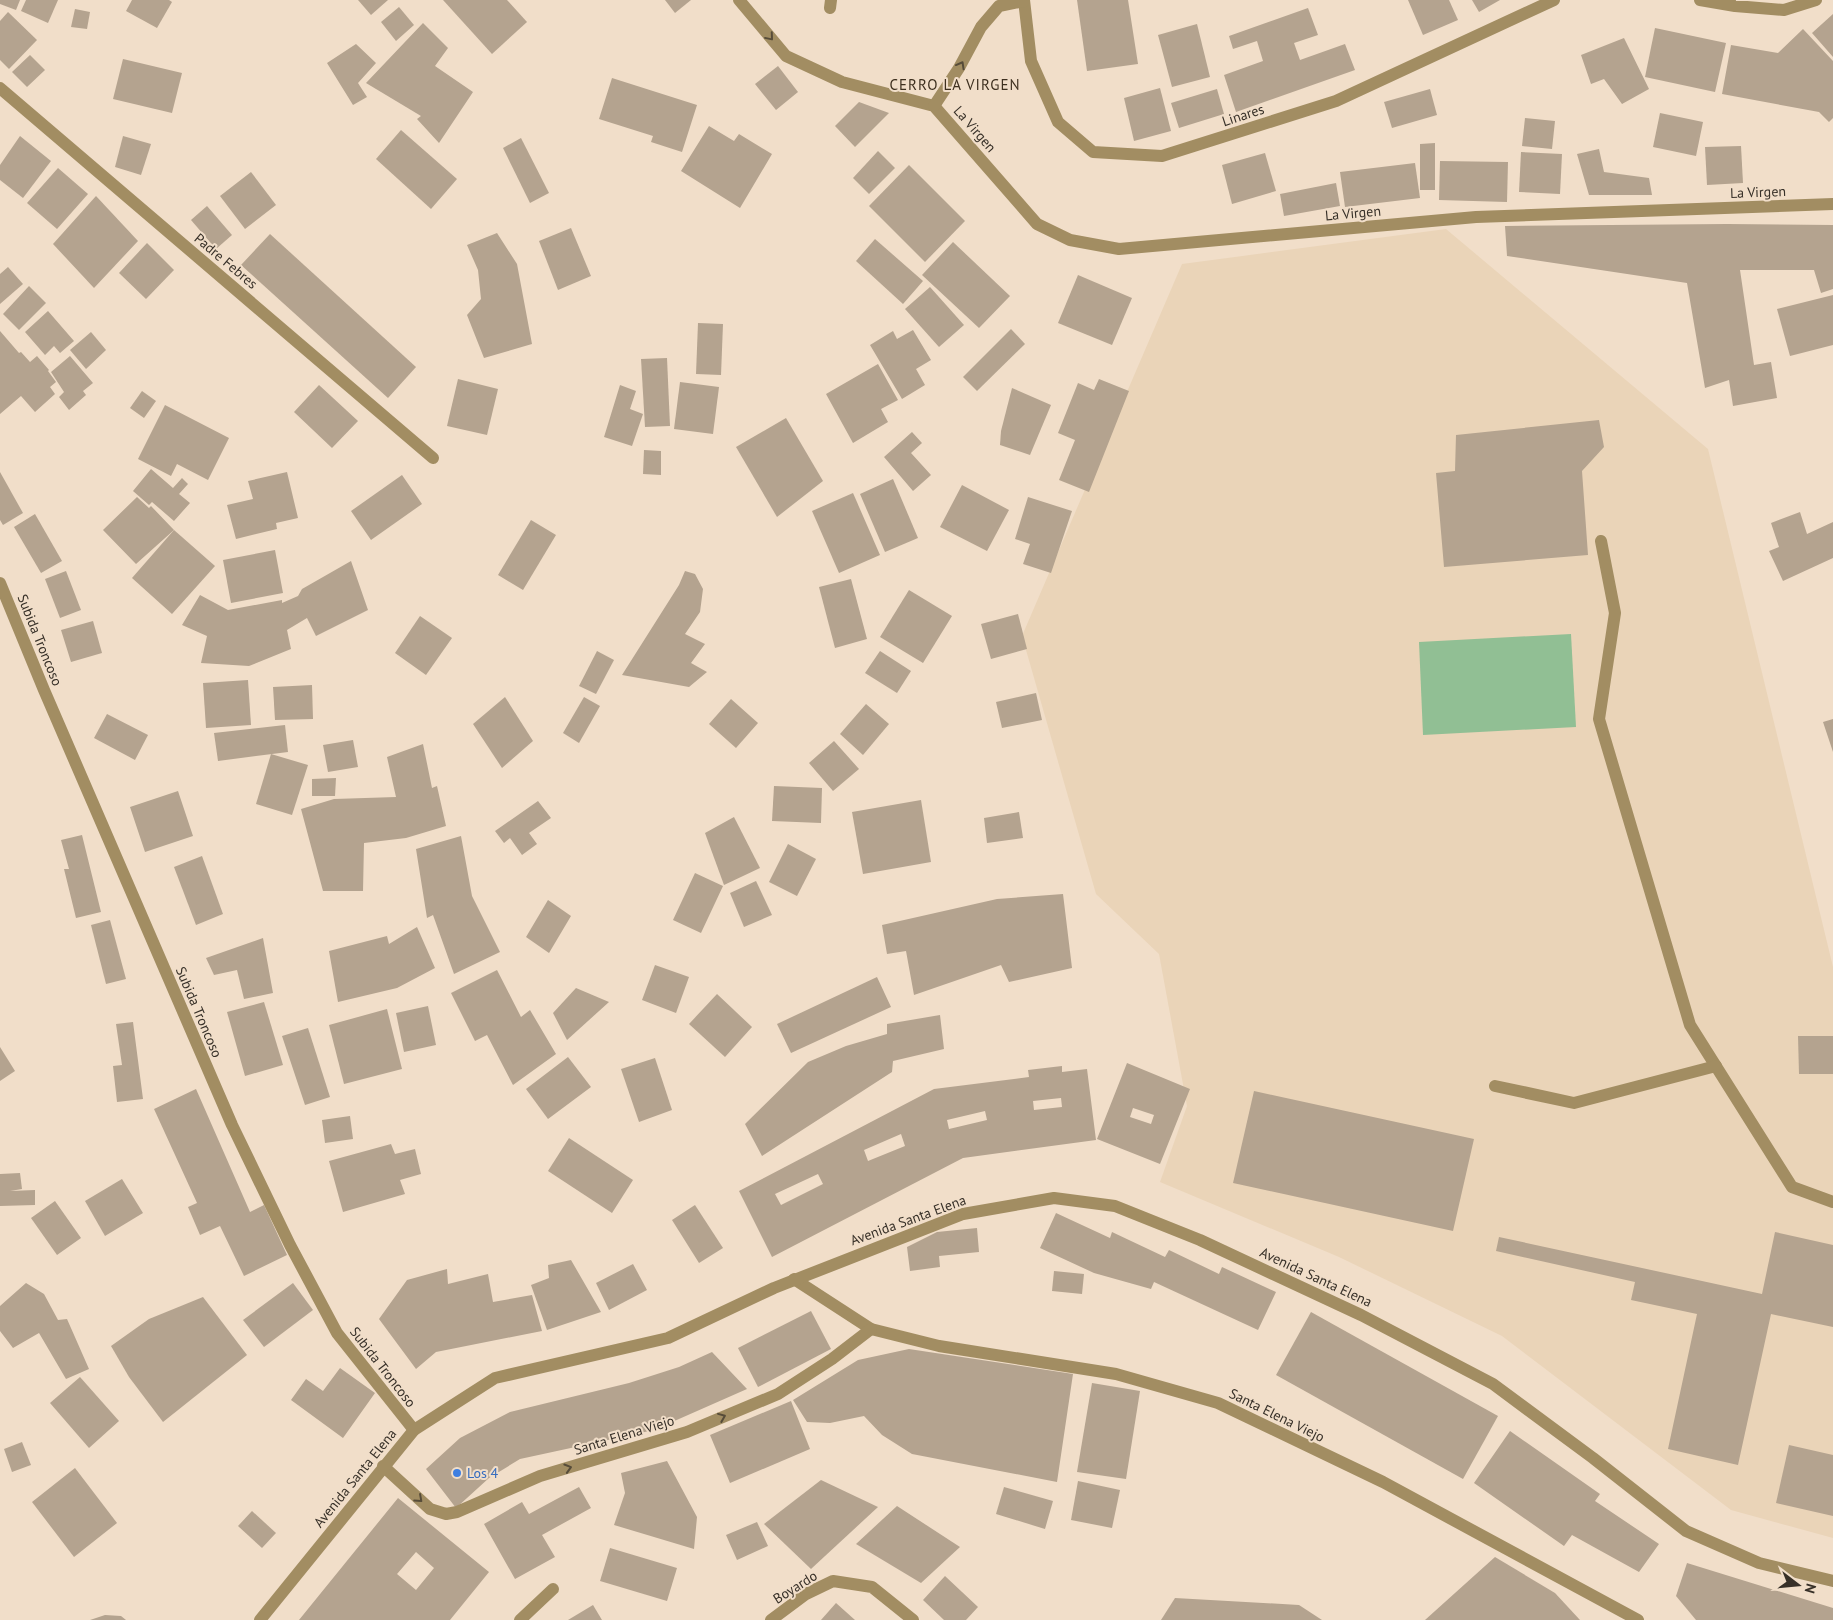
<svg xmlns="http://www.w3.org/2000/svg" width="1833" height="1620" font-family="'PT Sans',sans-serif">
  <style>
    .built { fill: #ead4b8 }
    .green { fill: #91bf94 }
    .building { fill: #b4a38f; fill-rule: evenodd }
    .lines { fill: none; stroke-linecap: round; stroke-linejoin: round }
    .minor { stroke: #a28d62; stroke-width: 12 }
    .oneway { stroke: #574c39 }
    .shop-dot { fill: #3f7fe0; stroke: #f1dec9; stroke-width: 2 }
    .labels { text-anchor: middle; stroke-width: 4; stroke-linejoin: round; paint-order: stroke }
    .street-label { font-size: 14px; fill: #373028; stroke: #f1dec9 }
    .shop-label { font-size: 14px; fill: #366cbe; stroke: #f1dec9; text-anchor: start }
    .neighbourhood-label { font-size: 15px; letter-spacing: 1px; fill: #3e301f; stroke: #f1dec9 }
  </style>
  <rect width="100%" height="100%" fill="#f1dec9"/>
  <polygon class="built" points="1446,229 1708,449 1833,967 1833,1538 1731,1510 1502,1336 1339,1257 1160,1182 1187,1106 1159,954 1096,894 1022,636 1182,264"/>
  <polygon class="green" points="1571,634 1576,727 1423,735 1419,642"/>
  <g class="building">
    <polygon points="0,0 20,0 16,10 0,4"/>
    <polygon points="26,0 58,0 48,23 21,11"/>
    <polygon points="132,0 169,0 172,2 157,28 126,11"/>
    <polygon points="358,0 388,0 371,15"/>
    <polygon points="443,0 507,0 527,22 492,54"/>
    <polygon points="665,0 691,0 675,13"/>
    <polygon points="1077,0 1128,0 1138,64 1087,71"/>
    <polygon points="1408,0 1449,0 1458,20 1423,35"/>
    <polygon points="1472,0 1500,0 1479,12"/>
    <polygon points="399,7 414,25 396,41 381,22"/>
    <polygon points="1308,8 1318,35 1294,43 1300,60 1345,44 1355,70 1236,112 1224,75 1263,61 1257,41 1233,49 1229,36"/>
    <polygon points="75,9 90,12 87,29 71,27"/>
    <polygon points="8,12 37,40 9,69 0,60 0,21"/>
    <polygon points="1833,14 1833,57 1812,33"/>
    <polygon points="423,23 448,48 435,66 473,92 439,143 417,119 421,116 366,83"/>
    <polygon points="1197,24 1210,77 1172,87 1158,35"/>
    <polygon points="1655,28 1726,43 1715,92 1645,77"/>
    <polygon points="1803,29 1833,61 1833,118 1829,122 1819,112 1722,94 1731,45 1778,53"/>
    <polygon points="1624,38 1649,89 1622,104 1604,79 1591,84 1581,55"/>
    <polygon points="356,44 376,63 358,83 367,97 353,105 327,63"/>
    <polygon points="30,55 45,70 27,87 12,72"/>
    <polygon points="123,59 182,73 172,113 113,99"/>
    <polygon points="778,66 798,92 776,110 755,84"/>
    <polygon points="612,78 697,105 682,152 651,142 653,136 599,119"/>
    <polygon points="1160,88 1171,131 1134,141 1124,98"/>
    <polygon points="1217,89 1224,114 1179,128 1171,103"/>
    <polygon points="1430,89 1437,115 1392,128 1384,102"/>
    <polygon points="859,102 889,113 855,147 835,126"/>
    <polygon points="1660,113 1703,122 1696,156 1653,147"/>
    <polygon points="1525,118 1555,121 1552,149 1522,146"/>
    <polygon points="709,126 734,141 739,134 772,154 740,208 681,171"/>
    <polygon points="401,130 457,179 431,209 376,159"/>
    <polygon points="20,136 51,161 23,198 0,180 0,165"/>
    <polygon points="123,136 151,144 141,175 115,167"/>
    <polygon points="521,138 549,193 530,203 503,148"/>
    <polygon points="1435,143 1435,190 1420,190 1420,144"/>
    <polygon points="1741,146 1743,183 1707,185 1705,147"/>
    <polygon points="1599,149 1604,172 1649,178 1652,195 1589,195 1577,154"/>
    <polygon points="878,151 895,168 869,194 853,178"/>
    <polygon points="1521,152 1562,154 1560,194 1519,192"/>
    <polygon points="1265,153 1276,191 1232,204 1222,165"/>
    <polygon points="1440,161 1508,162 1507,202 1439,200"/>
    <polygon points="1415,163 1420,198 1345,207 1340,172"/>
    <polygon points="909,165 965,221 925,262 869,206"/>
    <polygon points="58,168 88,194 57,229 27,203"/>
    <polygon points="251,172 276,205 245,229 220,196"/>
    <polygon points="1336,183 1340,206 1284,216 1280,194"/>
    <polygon points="96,196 138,241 94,288 53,244"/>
    <polygon points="207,206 232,235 216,249 191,220"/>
    <polygon points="1727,224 1833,225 1833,289 1821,293 1814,270 1740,270 1754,365 1771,362 1777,398 1733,406 1729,380 1705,388 1687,283 1507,256 1505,226"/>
    <polygon points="571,228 591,276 558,290 539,241"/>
    <polygon points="497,233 517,264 532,344 484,358 467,315 481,299 478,270 467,245"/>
    <polygon points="270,234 416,367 388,398 241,265"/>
    <polygon points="875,239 923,281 903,304 856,261"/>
    <polygon points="953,242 1010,296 979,328 922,275"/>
    <polygon points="147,243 174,270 146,299 119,273"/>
    <polygon points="8,267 23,284 0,304 0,274"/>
    <polygon points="1078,275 1132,298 1112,345 1058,323"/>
    <polygon points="29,286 46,303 19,330 3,314"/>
    <polygon points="930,287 964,325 939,347 905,309"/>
    <polygon points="1833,295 1833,345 1790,356 1777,309"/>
    <polygon points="48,311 74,341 60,353 54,346 45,355 25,332"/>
    <polygon points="698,323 723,324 721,375 696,374"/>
    <polygon points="1011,329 1025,344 977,391 963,377"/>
    <polygon points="913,330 931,360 916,369 925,385 902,399 870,345 893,331 897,339"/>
    <polygon points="0,331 19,353 21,352 30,362 37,356 49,370 48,371 56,382 50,387 55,394 35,412 21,396 0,414"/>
    <polygon points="91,332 106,350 86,369 70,350"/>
    <polygon points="70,356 93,383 83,391 86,395 69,410 59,397 64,392 51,372"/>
    <polygon points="667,358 670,426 645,427 641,359"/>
    <polygon points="878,364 898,400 881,409 888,422 853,443 826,394"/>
    <polygon points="458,379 498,389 487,435 447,426"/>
    <polygon points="1099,379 1129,391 1089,492 1059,480 1075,440 1058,433 1078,383 1094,390"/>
    <polygon points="680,382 719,387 713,434 674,429"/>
    <polygon points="319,385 358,421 332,448 294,412"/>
    <polygon points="620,385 636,391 630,409 643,414 632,446 604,437"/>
    <polygon points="1012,388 1051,405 1030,455 1000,445 1001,431"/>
    <polygon points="142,391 156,401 144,418 130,408"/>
    <polygon points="165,405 229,438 208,480 177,464 171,476 138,459"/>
    <polygon points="786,418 823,481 777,517 736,447"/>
    <polygon points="1599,420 1604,447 1582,471 1588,555 1444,567 1436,473 1455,471 1456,435"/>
    <polygon points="912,432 922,443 911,453 931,475 913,491 884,457"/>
    <polygon points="644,450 661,451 661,475 643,474"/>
    <polygon points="151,469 173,488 182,478 188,484 179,494 190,503 174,521 152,502 149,505 133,491"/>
    <polygon points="0,472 23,513 3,525 0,520"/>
    <polygon points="287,472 298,518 276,523 277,529 236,539 227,505 253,499 248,481"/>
    <polygon points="402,475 422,504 371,540 351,511"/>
    <polygon points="893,479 918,538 885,552 860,494"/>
    <polygon points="962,485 1009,510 987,551 940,527"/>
    <polygon points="853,493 880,555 839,573 812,511"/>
    <polygon points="137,497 149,508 151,506 174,530 136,564 103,530"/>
    <polygon points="1028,497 1072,511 1051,573 1023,564 1030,544 1015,539"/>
    <polygon points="1800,512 1807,534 1833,522 1833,558 1783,581 1769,551 1779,547 1771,523"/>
    <polygon points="35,514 62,561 41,573 14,527"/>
    <polygon points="531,520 556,535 523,590 498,575"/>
    <polygon points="174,530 215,566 172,614 132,578"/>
    <polygon points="275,550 283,593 231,603 223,560"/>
    <polygon points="351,561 368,610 316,636 307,618 287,630 291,649 249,666 201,663 207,636 182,625 200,595 228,610 282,600 282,603 298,596 302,589"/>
    <polygon points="66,571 81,610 60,618 45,579"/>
    <polygon points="685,571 695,574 703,589 700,612 685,634 705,644 691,663 707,672 689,687 622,675 679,585"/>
    <polygon points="851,579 867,639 835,648 819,587"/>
    <polygon points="909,590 952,616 923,663 880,637"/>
    <polygon points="1018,614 1027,649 991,659 981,624"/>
    <polygon points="420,616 452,638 426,675 395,653"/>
    <polygon points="93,621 102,653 71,662 61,630"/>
    <polygon points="597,651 614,660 596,694 579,686"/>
    <polygon points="880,651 911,671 897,693 865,673"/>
    <polygon points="248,680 251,725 206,728 203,683"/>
    <polygon points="312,685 313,719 275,720 273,687"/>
    <polygon points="1036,693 1042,720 1002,728 996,702"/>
    <polygon points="505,697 533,741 502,768 473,724"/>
    <polygon points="584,697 600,706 579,743 563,733"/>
    <polygon points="731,699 758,723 736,748 709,724"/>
    <polygon points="866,704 889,724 863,755 840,734"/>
    <polygon points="107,714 148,735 135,760 94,738"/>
    <polygon points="1833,719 1833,752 1823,722"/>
    <polygon points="285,725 288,752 218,761 214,733"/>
    <polygon points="353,740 358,767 328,772 323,745"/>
    <polygon points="834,741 859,769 833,791 809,763"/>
    <polygon points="423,744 432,788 437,786 446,826 406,838 364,843 363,891 323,891 301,809 334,799 396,797 387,757"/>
    <polygon points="271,754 308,765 292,815 256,804"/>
    <polygon points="336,778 335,796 312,796 312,779"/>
    <polygon points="774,786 822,788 821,823 772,821"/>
    <polygon points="178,791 193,836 145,852 130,807"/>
    <polygon points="921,800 931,862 863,874 852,812"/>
    <polygon points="538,801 551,818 529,833 537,844 522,855 510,838 504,843 495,831"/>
    <polygon points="1019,812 1023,838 987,843 984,818"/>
    <polygon points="734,817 760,868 724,885 705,833"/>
    <polygon points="82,835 101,912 76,918 64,869 69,869 61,840"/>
    <polygon points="461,836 472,896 500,952 454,974 433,915 427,918 416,849"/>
    <polygon points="788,844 816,859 797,896 769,882"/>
    <polygon points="202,856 223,914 196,925 174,867"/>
    <polygon points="695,873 723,886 701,933 673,920"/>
    <polygon points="756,881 772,915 744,927 730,893"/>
    <polygon points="1063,894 1072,968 1009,982 1001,965 914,995 906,951 887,954 882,925 997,899"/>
    <polygon points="548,900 571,916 549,953 526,937"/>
    <polygon points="110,920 126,979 106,984 91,925"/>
    <polygon points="417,927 435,968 397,988 338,1002 329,951 387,936 389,944"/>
    <polygon points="263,938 273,993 244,999 237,970 214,975 206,958"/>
    <polygon points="655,965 689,977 676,1013 642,1000"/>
    <polygon points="497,970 521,1017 530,1010 556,1054 513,1085 487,1035 475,1041 451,993"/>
    <polygon points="877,977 891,1007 791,1053 777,1024"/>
    <polygon points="576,988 609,1002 567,1040 553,1013"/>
    <polygon points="717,994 752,1027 725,1057 689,1024"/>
    <polygon points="264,1002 283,1065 245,1076 227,1012"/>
    <polygon points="428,1006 436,1045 404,1052 396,1013"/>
    <polygon points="387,1009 402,1069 344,1084 329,1025"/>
    <polygon points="940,1015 944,1049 893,1061 892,1072 762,1156 745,1124 808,1062 846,1046 887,1034 887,1024"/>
    <polygon points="133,1022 143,1099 117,1102 113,1066 122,1065 116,1024"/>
    <polygon points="308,1028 330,1097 305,1105 282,1036"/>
    <polygon points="1798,1036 1833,1036 1833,1074 1799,1074"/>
    <polygon points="0,1047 15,1071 0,1081"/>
    <polygon points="568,1057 591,1087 548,1119 526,1089"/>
    <polygon points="655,1058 672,1110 639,1122 621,1069"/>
    <path d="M1127,1063L1190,1089L1160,1164L1097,1139ZM1133,1108L1154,1115L1151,1124L1130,1117Z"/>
    <path d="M1062,1066V1072L1087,1069L1096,1140L963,1158L772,1257L739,1191L934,1089L1029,1077L1028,1070ZM1061,1098L1062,1107L1034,1110L1033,1101ZM985,1111L987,1120L949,1129L947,1120ZM901,1134L905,1146L868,1161L864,1150ZM818,1174L823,1184L781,1205L775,1194Z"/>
    <polygon points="196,1089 250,1212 264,1205 287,1255 244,1276 220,1226 200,1235 188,1207 197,1203 154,1109"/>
    <polygon points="1254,1091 1474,1139 1453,1231 1233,1183"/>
    <polygon points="350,1116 353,1139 325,1143 322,1120"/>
    <polygon points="569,1138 633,1180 612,1213 548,1171"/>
    <polygon points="391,1144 395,1154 415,1149 421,1174 400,1180 405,1194 343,1212 329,1161"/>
    <polygon points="20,1173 22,1189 10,1191 35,1190 35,1205 0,1206 0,1174"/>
    <polygon points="122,1179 143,1213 105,1236 85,1201"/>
    <polygon points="55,1201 81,1238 57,1255 31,1218"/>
    <polygon points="695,1205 723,1248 699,1263 672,1220"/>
    <polygon points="1056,1213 1110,1238 1112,1232 1165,1257 1169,1250 1219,1274 1222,1267 1276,1292 1258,1330 1154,1282 1151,1289 1094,1273 1040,1248"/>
    <polygon points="977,1228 979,1252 939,1256 940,1267 910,1271 907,1247 937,1232"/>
    <polygon points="1775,1232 1833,1245 1833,1327 1771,1314 1738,1465 1668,1449 1697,1314 1631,1300 1635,1282 1496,1251 1499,1237 1762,1294"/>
    <polygon points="571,1260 601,1312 547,1330 531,1285 549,1278 548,1265"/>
    <polygon points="633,1264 647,1290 609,1310 596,1283"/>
    <polygon points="447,1269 448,1284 488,1274 493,1302 532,1295 542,1331 436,1352 416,1369 379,1319 407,1280"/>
    <polygon points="1054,1271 1084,1274 1082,1294 1052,1291"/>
    <polygon points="26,1283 44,1294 58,1320 67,1319 89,1369 66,1379 39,1333 13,1348 0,1331 0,1306"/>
    <polygon points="293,1283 313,1310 264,1347 243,1320"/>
    <polygon points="203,1297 247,1355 163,1422 129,1377 111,1346 149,1319"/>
    <polygon points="811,1311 831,1349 758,1387 738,1348"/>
    <polygon points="1311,1312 1498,1416 1463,1479 1276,1375"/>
    <polygon points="909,1349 1073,1374 1057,1482 912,1454 882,1435 864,1416 830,1423 807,1422 793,1400 858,1360"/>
    <polygon points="712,1352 747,1389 654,1430 520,1459 489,1478 456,1508 426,1469 460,1438 510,1412 629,1383 679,1367"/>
    <polygon points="340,1368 375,1393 343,1438 291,1400 306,1379 323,1391"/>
    <polygon points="80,1377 119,1421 89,1448 50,1403"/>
    <polygon points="1092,1383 1140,1391 1126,1479 1077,1472"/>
    <polygon points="791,1401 810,1449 730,1483 710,1435"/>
    <polygon points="1510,1431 1600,1494 1595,1501 1659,1544 1639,1572 1572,1535 1564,1546 1474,1483"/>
    <polygon points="22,1442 31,1465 12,1472 4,1449"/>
    <polygon points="1789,1445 1833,1455 1833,1516 1776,1503"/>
    <polygon points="667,1461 697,1517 694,1549 614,1525 625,1493 621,1473"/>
    <polygon points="75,1468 117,1523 74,1557 32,1502"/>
    <polygon points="821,1480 878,1507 811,1569 764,1524"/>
    <polygon points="1078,1481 1120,1490 1112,1528 1071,1520"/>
    <polygon points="579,1487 591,1508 542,1535 555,1557 515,1579 484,1524 522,1502 529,1514"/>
    <polygon points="1004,1487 1053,1501 1045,1529 996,1514"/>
    <path d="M398,1498L489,1572L450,1620H299ZM416,1552L434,1568L416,1590L397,1574Z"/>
    <polygon points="897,1506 960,1547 921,1583 856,1544"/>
    <polygon points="252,1511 276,1533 262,1548 238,1526"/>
    <polygon points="757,1522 768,1546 737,1560 726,1535"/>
    <polygon points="610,1548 677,1568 667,1601 600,1581"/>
    <polygon points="1495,1557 1555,1593 1580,1620 1425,1620"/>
    <polygon points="1687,1563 1833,1608 1833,1620 1696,1620 1676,1596"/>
    <polygon points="945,1576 978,1607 966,1620 944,1620 923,1600"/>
    <polygon points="1175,1598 1299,1605 1322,1620 1161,1620"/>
    <polygon points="836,1603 855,1620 821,1620"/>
    <polygon points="593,1605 602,1620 568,1620"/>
    <polygon points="105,1615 121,1616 126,1620 90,1620"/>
  </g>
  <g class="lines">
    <g class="minor">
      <polyline points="739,0 786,56 842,82 934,106 1037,224 1070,240 1119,249 1476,217 1833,204"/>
      <polyline points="1024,0 1031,61 1058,122 1093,152 1162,156 1336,101 1554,0"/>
      <polyline points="1700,0 1735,6 1784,10 1816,0"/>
      <polyline points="830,8 831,0"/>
      <polyline points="0,88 433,458"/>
      <polyline points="934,106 959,68 981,27 999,6 1024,1"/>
      <polyline points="1601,541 1615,613 1599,719 1690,1025 1792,1187 1833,1202"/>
      <polyline points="0,583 44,690 232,1125 290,1245 337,1333 414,1430"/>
      <polyline points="1495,1086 1574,1103 1716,1066"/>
      <polyline points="794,1279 871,1329 939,1346 1116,1374 1218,1403 1383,1482 1638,1620"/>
      <polyline points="383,1466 430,1509 446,1514 457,1512 540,1476 687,1432 778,1394 832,1359 871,1329"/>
      <polyline points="260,1620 414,1430 495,1378 668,1338 774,1288 963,1214 1054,1198 1115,1206 1200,1240 1361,1315 1493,1384 1593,1458 1686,1531 1759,1563 1833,1581"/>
      <polyline points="520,1620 553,1589"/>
      <polyline points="771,1620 806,1594 833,1581 872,1587 913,1620"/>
    </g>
  </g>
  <defs><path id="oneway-chevron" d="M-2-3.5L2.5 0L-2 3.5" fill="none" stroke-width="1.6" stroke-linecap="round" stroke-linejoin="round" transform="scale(1.25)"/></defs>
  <g class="oneway">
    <use href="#oneway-chevron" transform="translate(770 37) rotate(50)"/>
    <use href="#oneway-chevron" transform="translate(961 65) rotate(-61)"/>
    <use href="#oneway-chevron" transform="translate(722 1417) rotate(-22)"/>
    <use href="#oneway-chevron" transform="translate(568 1468) rotate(-17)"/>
    <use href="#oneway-chevron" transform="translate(419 1499) rotate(42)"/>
  </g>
  <circle class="shop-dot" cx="457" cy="1473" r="5"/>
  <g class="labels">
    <g class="street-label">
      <text transform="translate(1243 115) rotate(-18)" y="5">Linares</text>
      <text transform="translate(975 129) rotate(49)" y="5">La Virgen</text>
      <text transform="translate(1758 192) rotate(-2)" y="5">La Virgen</text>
      <text transform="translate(1353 213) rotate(-5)" y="5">La Virgen</text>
      <text transform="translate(226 261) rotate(40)" y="5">Padre Febres</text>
      <text transform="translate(40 640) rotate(68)" y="5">Subida Troncoso</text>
      <text transform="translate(199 1012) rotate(67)" y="5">Subida Troncoso</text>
      <text transform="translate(908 1220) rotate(-20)" y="5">Avenida Santa Elena</text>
      <text transform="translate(1316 1277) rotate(25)" y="5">Avenida Santa Elena</text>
      <text transform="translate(383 1367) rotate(52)" y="5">Subida Troncoso</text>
      <text transform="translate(1277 1415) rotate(26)" y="5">Santa Elena Viejo</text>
      <text transform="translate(624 1435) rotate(-17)" y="5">Santa Elena Viejo</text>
      <text transform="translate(355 1478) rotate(-51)" y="5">Avenida Santa Elena</text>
      <text transform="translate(795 1587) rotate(-32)" y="5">Boyardo</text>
    </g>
    <g class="shop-label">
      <text x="467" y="1478">Los 4</text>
    </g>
    <g class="neighbourhood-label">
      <text x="955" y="90">CERRO LA VIRGEN</text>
    </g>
  </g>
  <g transform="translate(1798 1585) rotate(106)" stroke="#f1dec9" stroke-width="4" paint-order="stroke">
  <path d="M0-4L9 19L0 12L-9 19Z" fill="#373028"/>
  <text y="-8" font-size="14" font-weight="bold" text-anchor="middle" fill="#373028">N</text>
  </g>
</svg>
